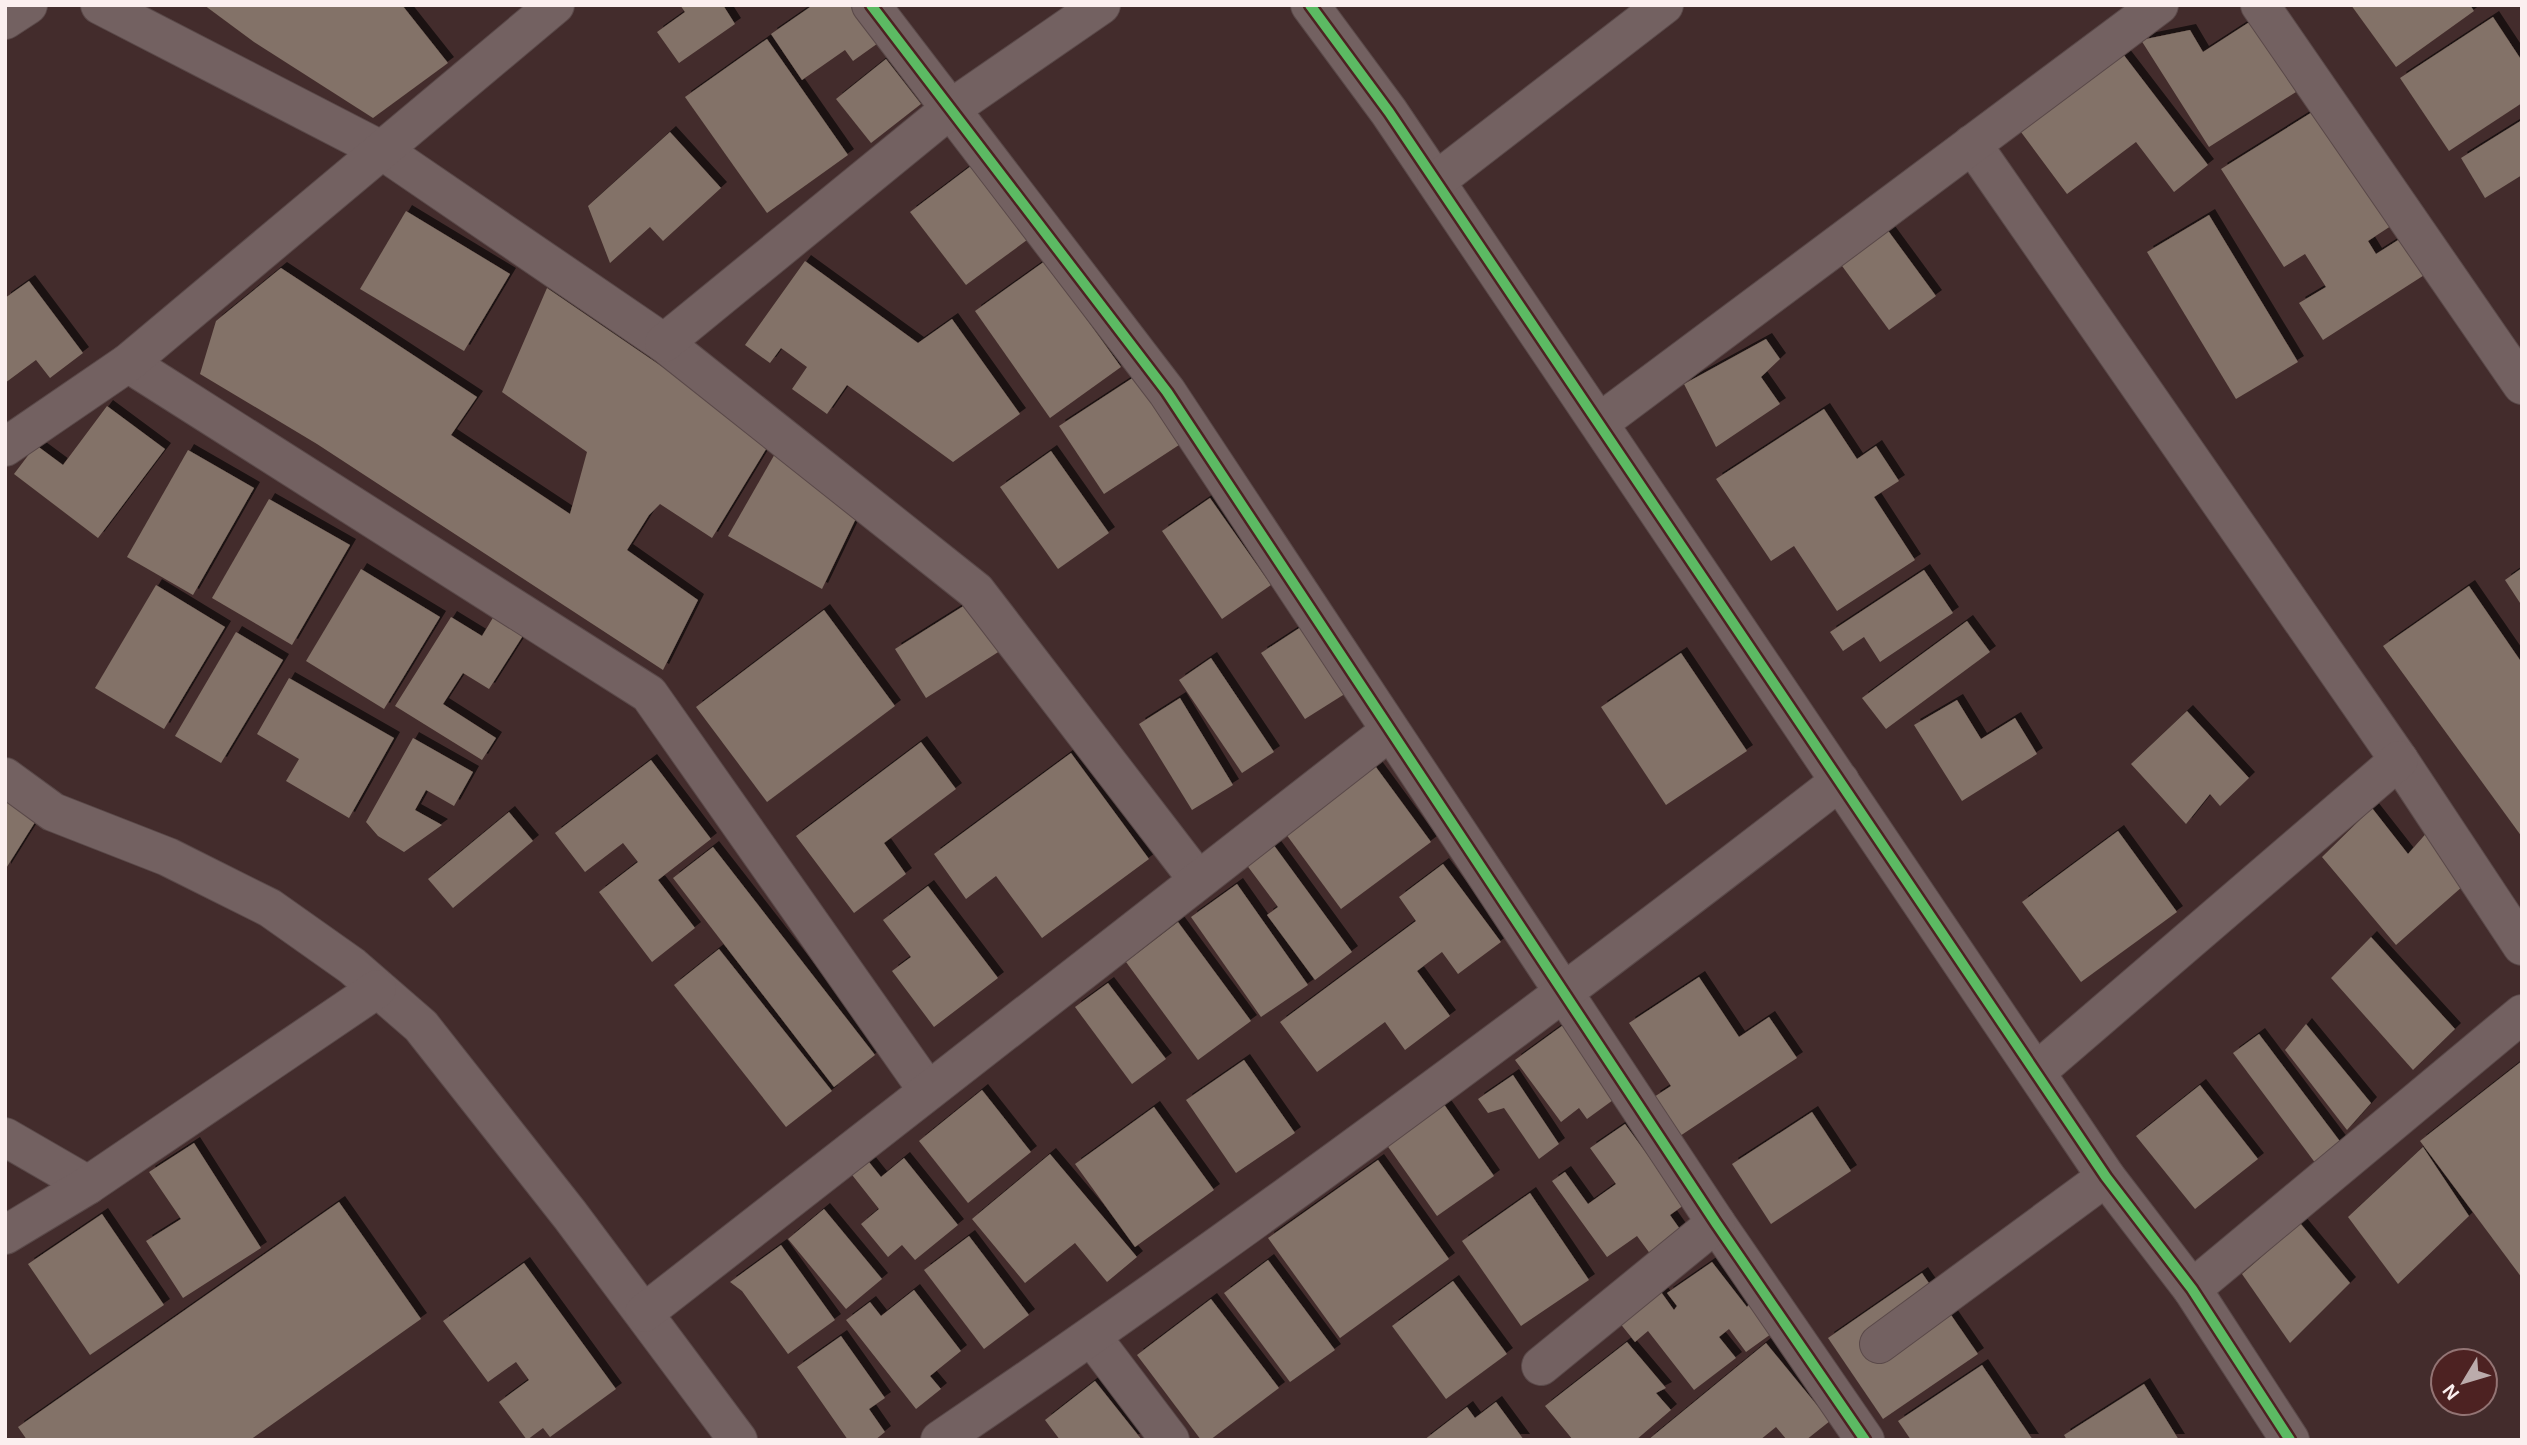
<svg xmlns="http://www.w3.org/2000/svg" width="2527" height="1445" font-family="Arial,sans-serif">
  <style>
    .building { fill: #837267; filter: url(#shadow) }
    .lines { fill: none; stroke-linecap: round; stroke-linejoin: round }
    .street-casing { stroke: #5a4949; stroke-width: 40 }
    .street { stroke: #736161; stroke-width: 38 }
    .cycleway-casing { stroke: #4d2222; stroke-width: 15 }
    .cycleway { stroke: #5cba63; stroke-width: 10 }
  </style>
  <defs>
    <filter id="shadow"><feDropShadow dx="6" dy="-6" stdDeviation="0" flood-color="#0009"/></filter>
  </defs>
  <rect width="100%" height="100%" fill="#432c2c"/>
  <g class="building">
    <polygon points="204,5 402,5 448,63 373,118 254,42"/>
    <polygon points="680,5 723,5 735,24 679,63 657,32 685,12"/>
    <polygon points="813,5 857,5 881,41 853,61 845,50 802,80 771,34"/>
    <polygon points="2351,5 2470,5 2474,11 2396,67"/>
    <polygon points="2493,17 2522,61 2522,103 2449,151 2400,78"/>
    <polygon points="2251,21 2296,92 2209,147 2141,40 2190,30 2203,52"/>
    <polygon points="767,39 848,155 767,213 685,97"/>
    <polygon points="2123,54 2208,165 2174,192 2136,142 2067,194 2021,132"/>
    <polygon points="886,59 921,104 871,143 836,99"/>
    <polygon points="2325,104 2400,220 2368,241 2376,254 2406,235 2429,272 2323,340 2299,303 2326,287 2305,254 2284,267 2221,169"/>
    <polygon points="2522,120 2522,175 2485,198 2461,158"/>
    <polygon points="670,132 721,188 663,241 650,227 610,263 588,206"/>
    <polygon points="971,166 1027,240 966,285 910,212"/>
    <polygon points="406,211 510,274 464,351 360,289"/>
    <polygon points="2209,215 2298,362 2236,399 2147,252"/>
    <polygon points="1881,221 1936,296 1889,330 1834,255"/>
    <polygon points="805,261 918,343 952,319 1020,414 953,462 847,385 827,414 792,389 807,367 781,348 770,363 745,345"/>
    <polygon points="1045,261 1121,367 1050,418 975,311"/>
    <polygon points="281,268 477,397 451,435 570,514 587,452 502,392 547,288 771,441 712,538 660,504 649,515 627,550 698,600 663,670 317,444 200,374 216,321"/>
    <polygon points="29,281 83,353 50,378 36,360 5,383 5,298"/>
    <polygon points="1766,339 1780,359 1761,377 1780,404 1716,447 1684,384"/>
    <polygon points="1134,377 1179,445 1104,494 1059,426"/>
    <polygon points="107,406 165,449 98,538 14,474 36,445 63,465"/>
    <polygon points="1824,409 1857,459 1876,446 1899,481 1874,497 1915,560 1837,611 1794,546 1771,561 1716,479"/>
    <polygon points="188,450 254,488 193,595 127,557"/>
    <polygon points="1051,451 1109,533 1058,569 1000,487"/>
    <polygon points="776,452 861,508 822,589 728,536"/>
    <polygon points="1210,498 1271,585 1222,619 1162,531"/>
    <polygon points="269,499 350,545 292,645 212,598"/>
    <polygon points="2522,568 2522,606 2505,580"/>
    <polygon points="361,569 440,617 384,709 306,661"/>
    <polygon points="1924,570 1953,613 1880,662 1864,637 1843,651 1830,632"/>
    <polygon points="156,585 225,627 164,729 95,688"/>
    <polygon points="2469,586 2522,663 2522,837 2383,646"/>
    <polygon points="973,600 1003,649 926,698 895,649"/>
    <polygon points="824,610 895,706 767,802 696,707"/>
    <polygon points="494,616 524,634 489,689 463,673 443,704 496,738 482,760 395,706 451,617 482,636"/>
    <polygon points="1967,621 1990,652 1886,729 1862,698"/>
    <polygon points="1307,623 1351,690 1305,719 1261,653"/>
    <polygon points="236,632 283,660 221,763 175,736"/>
    <polygon points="1681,653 1747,751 1666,805 1601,707"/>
    <polygon points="1211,658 1274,752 1242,773 1179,680"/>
    <polygon points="289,678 394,738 349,818 286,781 299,759 257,734"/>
    <polygon points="1180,698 1233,785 1192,810 1139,724"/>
    <polygon points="1957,700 1981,739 2015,718 2037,754 1962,801 1914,725"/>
    <polygon points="2187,711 2249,778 2220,806 2210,794 2186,824 2131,764"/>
    <polygon points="413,738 473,772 454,806 426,790 415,810 442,825 404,852 378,836 366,822"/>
    <polygon points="921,742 956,789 884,843 906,874 854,913 796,836"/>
    <polygon points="1071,753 1149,859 1042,938 996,876 966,899 934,854"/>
    <polygon points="651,760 711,839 658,880 695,928 652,962 599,892 638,862 623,843 585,872 555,833"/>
    <polygon points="1373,763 1431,842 1341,909 1283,830"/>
    <polygon points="5,799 37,819 5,870"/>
    <polygon points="2372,808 2408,854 2430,829 2471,879 2396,945 2322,857"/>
    <polygon points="509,812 533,841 453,908 428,879"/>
    <polygon points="2118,831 2177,912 2081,982 2022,902"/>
    <polygon points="1273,844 1352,952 1315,980 1267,915 1278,907 1246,864"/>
    <polygon points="713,847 875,1055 834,1087 673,878"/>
    <polygon points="1443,864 1501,942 1458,974 1442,952 1417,971 1450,1016 1405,1050 1385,1022 1317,1072 1280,1022 1416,921 1399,897"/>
    <polygon points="1237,884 1308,985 1261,1017 1191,917"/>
    <polygon points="928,886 998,978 934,1027 892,971 911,957 883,920"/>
    <polygon points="1178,922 1251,1021 1198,1060 1126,962"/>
    <polygon points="2371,937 2455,1029 2413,1070 2331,978"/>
    <polygon points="719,949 832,1091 786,1127 674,985"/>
    <polygon points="1699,977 1739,1037 1769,1017 1797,1058 1680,1136 1654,1097 1671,1086 1629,1023"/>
    <polygon points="1108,983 1166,1059 1132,1084 1075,1007"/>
    <polygon points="1566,1023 1620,1095 1587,1119 1579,1108 1561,1122 1515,1060"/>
    <polygon points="2306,1024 2371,1103 2347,1130 2285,1050"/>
    <polygon points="2259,1034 2345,1148 2319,1168 2233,1053"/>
    <polygon points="1244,1060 1295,1133 1236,1173 1186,1100"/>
    <polygon points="2522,1061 2522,1278 2420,1141"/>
    <polygon points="1513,1075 1559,1144 1539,1159 1504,1108 1488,1113 1478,1099"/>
    <polygon points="2200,1085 2258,1159 2195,1209 2136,1136"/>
    <polygon points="982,1090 1031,1152 968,1203 919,1141"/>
    <polygon points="1441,1100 1494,1176 1437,1216 1384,1141"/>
    <polygon points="1154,1107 1214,1190 1135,1247 1075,1164"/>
    <polygon points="1812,1112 1851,1171 1771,1224 1732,1164"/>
    <polygon points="1625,1124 1684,1205 1670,1215 1682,1232 1651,1255 1637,1236 1607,1257 1552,1181 1565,1172 1588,1204 1616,1184 1590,1148"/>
    <polygon points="194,1143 261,1248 183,1298 146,1241 181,1219 149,1172"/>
    <polygon points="2423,1147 2469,1216 2398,1284 2348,1217"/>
    <polygon points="1050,1154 1137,1257 1107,1282 1075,1243 1025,1283 972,1219"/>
    <polygon points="865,1157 881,1177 904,1158 958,1225 915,1260 902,1245 888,1257 861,1224 879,1209 849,1171"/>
    <polygon points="1378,1160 1449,1259 1340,1338 1268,1238"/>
    <polygon points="1530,1193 1589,1280 1521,1326 1462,1241"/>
    <polygon points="339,1202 421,1319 250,1440 27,1440 18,1427"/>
    <polygon points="824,1209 882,1279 846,1309 788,1239"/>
    <polygon points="102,1214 164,1305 90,1355 28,1264"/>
    <polygon points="2300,1223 2350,1283 2290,1343 2242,1274"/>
    <polygon points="969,1236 1029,1315 984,1349 924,1270"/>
    <polygon points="781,1245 835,1320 788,1354 742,1291 730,1282"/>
    <polygon points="1268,1260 1335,1350 1290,1382 1224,1293"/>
    <polygon points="1712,1262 1747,1307 1754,1297 1778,1329 1746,1352 1729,1329 1719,1337 1736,1358 1694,1390 1648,1331 1635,1342 1615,1317 1656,1285 1674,1310 1677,1306 1667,1293"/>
    <polygon points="524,1263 616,1389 550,1437 543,1428 527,1440 499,1402 529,1380 516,1362 488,1382 443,1321"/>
    <polygon points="1922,1273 1978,1354 1883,1419 1828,1338"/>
    <polygon points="1453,1281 1507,1354 1446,1399 1392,1326"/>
    <polygon points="914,1290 961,1351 930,1376 941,1389 916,1409 846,1320 870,1302 881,1316"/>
    <polygon points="1211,1299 1279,1388 1210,1440 1201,1440 1137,1355"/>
    <polygon points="841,1336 885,1398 869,1409 885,1432 875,1440 848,1440 797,1367"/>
    <polygon points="1627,1342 1666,1388 1656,1393 1671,1410 1636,1440 1573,1440 1545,1406"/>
    <polygon points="1766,1343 1830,1421 1806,1440 1787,1440 1776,1427 1760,1440 1648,1440"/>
    <polygon points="1982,1365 2033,1440 1911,1440 1898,1421"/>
    <polygon points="1095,1381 1142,1440 1060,1440 1045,1420"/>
    <polygon points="2144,1384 2179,1440 2067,1440 2064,1435"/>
    <polygon points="1496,1402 1524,1440 1424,1440 1467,1407 1475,1418"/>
  </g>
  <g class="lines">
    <g class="street-casing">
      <g id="street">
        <polyline points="100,5 383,151 664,343 976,591 1198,880"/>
        <polyline points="871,5 1167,392 1716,1223 1865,1440"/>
        <polyline points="1310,5 1389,112 2106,1177 2192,1289 2290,1440"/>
        <polyline points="2260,5 2522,385"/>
        <polyline points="5,20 28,5"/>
        <polyline points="1972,144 2399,760 2522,946"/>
        <polyline points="1436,181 1664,5"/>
        <polyline points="664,343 949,110 1101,5"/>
        <polyline points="128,363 649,694 928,1091"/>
        <polyline points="1599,423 2159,5"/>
        <polyline points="5,447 128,363 555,5"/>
        <polyline points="5,777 53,812 168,857 270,908 352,966 421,1026 570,1215 738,1440"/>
        <polyline points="2036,1072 2399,760"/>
        <polyline points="5,1137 88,1185"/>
        <polyline points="5,1235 88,1185 377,989"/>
        <polyline points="2192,1289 2522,1014"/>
        <polyline points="644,1313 1390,731"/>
        <polyline points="1092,1337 1170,1440"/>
        <polyline points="1879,1344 2106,1177"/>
        <polyline points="1541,1366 1716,1223"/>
        <path d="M940,1440C1248,1231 1546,1009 1840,781"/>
      </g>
    </g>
    <use href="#street" class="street"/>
    <g class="cycleway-casing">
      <g id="cycleway">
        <polyline points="871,5 1167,392 1716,1223 1865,1440"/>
        <polyline points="1310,5 1389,112 2106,1177 2192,1289 2290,1440"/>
      </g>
    </g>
    <use href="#cycleway" class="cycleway"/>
  </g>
  <rect width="2527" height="1445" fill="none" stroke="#fbefef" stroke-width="14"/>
  <g transform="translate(2464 1382) rotate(232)"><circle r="33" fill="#4d2222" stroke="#937474" stroke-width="2"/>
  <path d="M0-5L12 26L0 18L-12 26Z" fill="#bbabab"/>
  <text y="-10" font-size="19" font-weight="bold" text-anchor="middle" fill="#fbefef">N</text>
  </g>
</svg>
